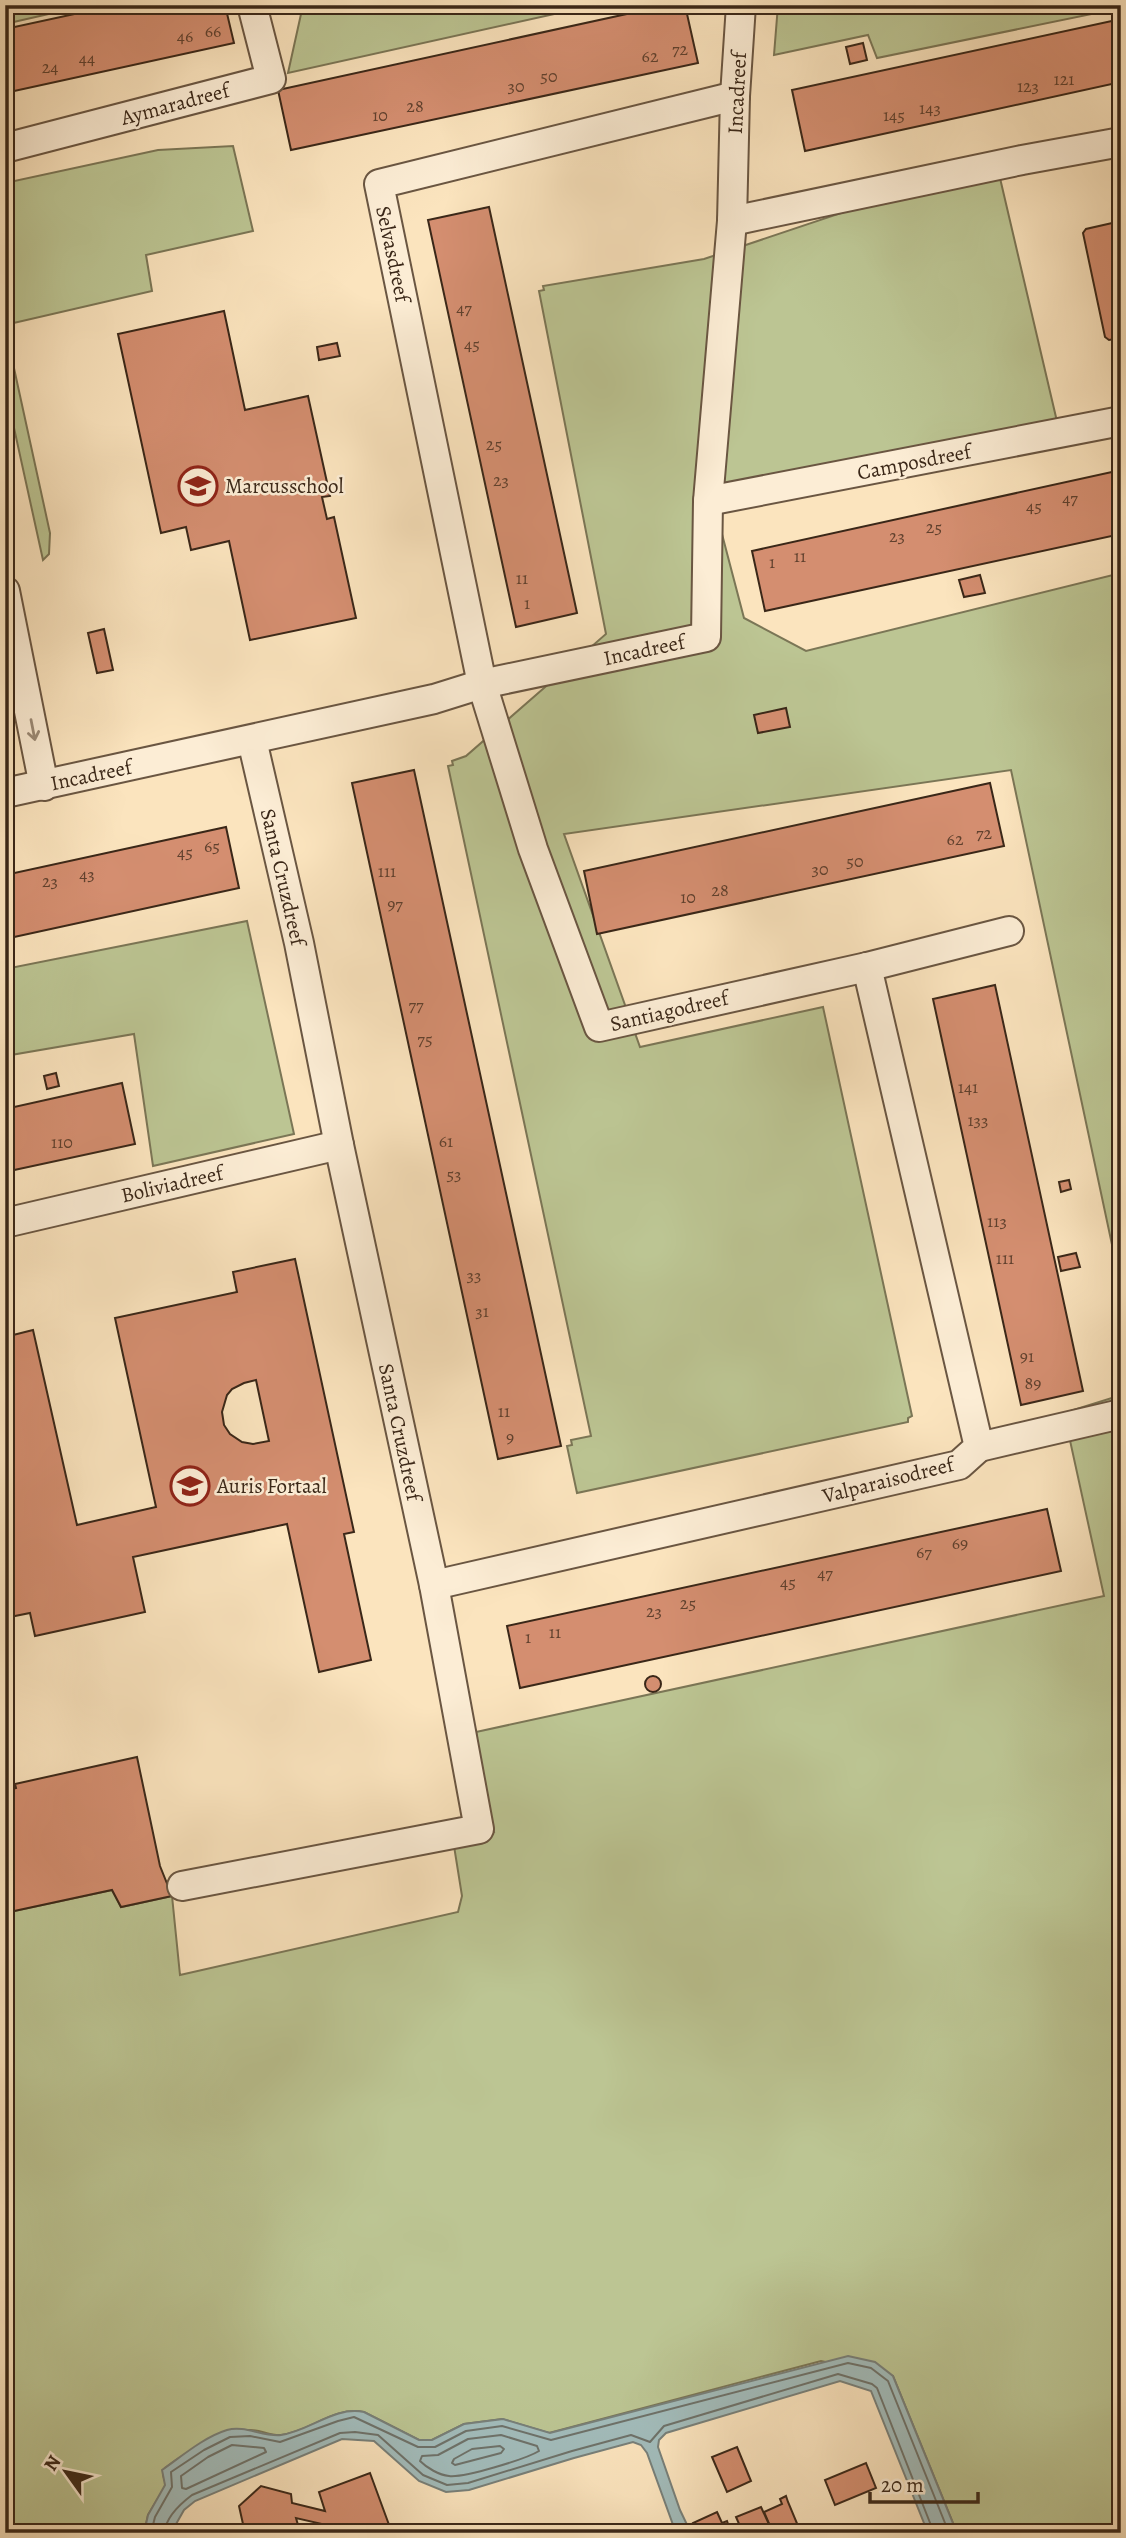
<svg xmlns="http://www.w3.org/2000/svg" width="1126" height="2538" font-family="Alegreya,serif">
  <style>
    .green { fill: #bcc593; stroke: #7b7656; stroke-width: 2 }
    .water { fill: #a2bcbb; stroke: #78807a; stroke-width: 2 }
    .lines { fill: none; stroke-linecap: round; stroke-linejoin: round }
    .shore { stroke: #6e726a; stroke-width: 2 }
    .building { fill: #d48e70; stroke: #3a2718; stroke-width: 2; fill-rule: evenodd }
    .street-casing { stroke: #6a5642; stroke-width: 32 }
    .street { stroke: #fcedd5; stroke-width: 28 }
    .oneway { stroke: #9b8a76 }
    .labels { text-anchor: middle; stroke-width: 5; stroke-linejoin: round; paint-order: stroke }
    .number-label { font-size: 18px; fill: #60412e }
    .street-label { font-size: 21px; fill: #3a2718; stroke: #fcedd5 }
    .poi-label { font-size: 21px; fill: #3a2718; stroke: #fcedd5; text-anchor: start }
  </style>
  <rect width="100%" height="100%" fill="#fbe4be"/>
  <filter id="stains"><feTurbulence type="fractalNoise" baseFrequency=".00286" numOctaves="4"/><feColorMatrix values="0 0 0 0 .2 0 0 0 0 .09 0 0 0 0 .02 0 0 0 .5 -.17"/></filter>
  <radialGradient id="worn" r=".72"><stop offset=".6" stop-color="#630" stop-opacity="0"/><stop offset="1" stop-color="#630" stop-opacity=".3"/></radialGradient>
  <g class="green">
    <polygon points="5,5 88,5 5,24"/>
    <polygon points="303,5 595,5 288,73"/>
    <polygon points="778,5 1121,5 1121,8 877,58 868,35 774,55"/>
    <polygon points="233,146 253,231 146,255 152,291 5,325 5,183 158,150"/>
    <polygon points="996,161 1059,430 712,496 744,618 806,651 1121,573 1121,1287 1011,770 564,834 640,1047 823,1007 912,1416 908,1418 908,1422 577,1493 567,1446 572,1445 571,1440 591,1436 448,766 453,765 452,761 466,756 606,634 539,291 544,290 543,286 704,259"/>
    <polygon points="5,327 50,533 49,554 43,560 5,387"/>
    <polygon points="247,921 294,1134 153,1166 134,1034 5,1056 5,969"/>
    <path d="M1121,1395V2533H957L893,2376L821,2361L549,2433L502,2419L464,2424L432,2440H419L364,2412C333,2406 310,2432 281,2435C270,2436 259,2429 249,2430C216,2435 191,2449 165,2468L163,2475L166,2485L148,2515L144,2533H5V1913L112,1890L121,1907L172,1896L180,1975L458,1912L462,1896L454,1846L458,1840L494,1832L473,1738L477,1737L476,1732L1104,1596L1064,1413Z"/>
  </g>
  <path class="water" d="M848,2356L875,2362L893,2376L957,2533H928L871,2391L840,2381L666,2433L659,2440L658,2447L680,2510L691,2533H676L647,2453L641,2445L633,2442L574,2458L469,2490L446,2492L419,2481L374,2441L342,2439L195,2501L184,2510L171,2533H144L148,2515L165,2485L162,2470C182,2456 204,2437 227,2430C245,2425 263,2437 281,2435C310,2431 334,2406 364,2412L419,2440H432L464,2424L503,2419L550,2433Z"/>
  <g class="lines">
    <g class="shore">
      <path d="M501,2435L537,2446L539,2451C526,2459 464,2478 449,2476C439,2475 427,2468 420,2461L422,2456L438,2455L468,2439Z"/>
      <polygon points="232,2445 264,2448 266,2452 186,2489 182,2488 181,2476 208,2457"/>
      <polygon points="500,2446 504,2449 501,2453 455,2465 452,2463 454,2459 472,2449"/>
      <polyline points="151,2533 155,2517 172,2487 171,2472 204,2450 230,2437 250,2436 280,2442 338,2421 354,2417 418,2447 435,2447 466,2431 502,2426 551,2440 848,2363 871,2368 888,2381 949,2533"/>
      <path d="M164,2533C166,2517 180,2504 192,2495L340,2433L355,2432L378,2435L423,2475L447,2485L468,2483L572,2451L631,2435L650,2442L664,2426L838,2374L872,2384L877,2388L934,2533"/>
    </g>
  </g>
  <g class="building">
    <polygon points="116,5 225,5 234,43 5,93 5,29"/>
    <polygon points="668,5 685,5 698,63 291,150 278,90"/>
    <polygon points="1121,19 1121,82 805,151 792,90"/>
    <polygon points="863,43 867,60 850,64 846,47"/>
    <polygon points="489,207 577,613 516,627 428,220"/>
    <polygon points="1121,221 1121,338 1109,340 1105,337 1083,233 1086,229"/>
    <polygon points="224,311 245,410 308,396 330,496 322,497 327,519 334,517 356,618 250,640 229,541 191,550 186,527 161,533 118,334"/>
    <polygon points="337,343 340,356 319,360 317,347"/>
    <polygon points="1121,470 1121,534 765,611 752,551"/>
    <polygon points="980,575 985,593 964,597 959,580"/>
    <polygon points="104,629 113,670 97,673 88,633"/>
    <polygon points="786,708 790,727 758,733 754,715"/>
    <polygon points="414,770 561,1446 498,1459 352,783"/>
    <polygon points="990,783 1004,846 597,934 584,871"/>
    <polygon points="226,827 239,888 5,939 5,875"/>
    <polygon points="995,985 1083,1391 1021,1405 933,999"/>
    <polygon points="56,1073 59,1086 47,1089 44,1076"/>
    <polygon points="122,1083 135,1144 5,1172 5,1109"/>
    <polygon points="1069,1180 1071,1189 1061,1192 1059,1182"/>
    <polygon points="1076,1253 1080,1267 1061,1271 1058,1257"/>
    <path d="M295,1259L354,1532L344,1534L371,1660L319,1672L287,1524L133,1557L145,1612L35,1636L30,1613L5,1618V1337L33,1330L77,1525L156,1507L115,1318L237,1292L233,1272ZM256,1380L269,1441L253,1444L242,1442L230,1434L224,1425L222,1412L227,1395L232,1389L244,1383Z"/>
    <polygon points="1047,1509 1061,1571 520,1688 507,1626"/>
    <circle cx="653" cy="1684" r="8"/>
    <polygon points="137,1757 160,1866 172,1896 121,1907 112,1890 5,1913 5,1786 8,1790 16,1788 15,1784"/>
    <polygon points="737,2447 751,2481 727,2492 712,2457"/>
    <polygon points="866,2463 876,2488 835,2505 825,2480"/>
    <polygon points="370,2473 392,2533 333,2533 331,2526 296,2518 298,2525 291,2533 245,2533 239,2506 261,2486 291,2494 292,2503 325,2511 319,2492"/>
    <polygon points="786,2496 788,2502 801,2533 773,2533 764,2512 782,2504 780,2499"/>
    <polygon points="761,2507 773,2533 743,2533 736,2517"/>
    <polygon points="717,2512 722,2523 727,2521 729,2527 717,2533 697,2533 693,2523"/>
  </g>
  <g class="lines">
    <g class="street-casing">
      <g id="street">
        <polyline points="735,96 379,184 482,684 533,849 599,1027 867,967 1009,931"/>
        <polyline points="5,148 271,79 252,5"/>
        <polyline points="732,221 1022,160 1121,142"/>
        <polyline points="708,501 1121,421"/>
        <polyline points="5,591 44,786"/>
        <polyline points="5,793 434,699 482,684 706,637 708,501 732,221 735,96 741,5"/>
        <polyline points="5,1223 339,1145"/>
        <polyline points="979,1447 1121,1414"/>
        <polyline points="434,1585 959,1465 979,1447 867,967"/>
        <polyline points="182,1886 479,1829 434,1585 339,1145 299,943 252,740"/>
      </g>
    </g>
    <use href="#street" class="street"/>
  </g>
  <defs><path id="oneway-shaft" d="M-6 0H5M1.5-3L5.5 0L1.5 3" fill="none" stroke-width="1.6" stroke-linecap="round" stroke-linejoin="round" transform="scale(1.75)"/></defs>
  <use class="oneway" href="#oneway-shaft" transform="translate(33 730) rotate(79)"/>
  <defs>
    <g id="school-ring" transform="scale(2.0125)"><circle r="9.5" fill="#fcedd5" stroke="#8f2418" stroke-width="1.5"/><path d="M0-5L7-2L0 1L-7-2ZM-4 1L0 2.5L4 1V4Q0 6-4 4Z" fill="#8f2418"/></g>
  </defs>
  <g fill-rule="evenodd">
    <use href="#school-ring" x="198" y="486"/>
    <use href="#school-ring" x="190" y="1486"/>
  </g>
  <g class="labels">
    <g class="number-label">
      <text x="213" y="37">66</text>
      <text x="185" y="42">46</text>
      <text x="680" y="55">72</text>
      <text x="650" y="62">62</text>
      <text x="87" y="64">44</text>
      <text x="50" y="73">24</text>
      <text x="549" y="82">50</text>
      <text x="1064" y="85">121</text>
      <text x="516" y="92">30</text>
      <text x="1028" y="92">123</text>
      <text x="415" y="112">28</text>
      <text x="930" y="114">143</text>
      <text x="380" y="121">10</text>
      <text x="894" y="121">145</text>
      <text x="464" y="314">47</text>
      <text x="472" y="350">45</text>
      <text x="494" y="450">25</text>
      <text x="501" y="486">23</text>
      <text x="1070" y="504">47</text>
      <text x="1034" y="512">45</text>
      <text x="934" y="533">25</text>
      <text x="897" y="542">23</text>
      <text x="800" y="562">11</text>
      <text x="772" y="568">1</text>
      <text x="522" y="584">11</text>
      <text x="527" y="609">1</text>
      <text x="984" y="839">72</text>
      <text x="955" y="845">62</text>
      <text x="212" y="852">65</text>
      <text x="185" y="858">45</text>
      <text x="855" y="867">50</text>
      <text x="820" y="875">30</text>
      <text x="387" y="877">111</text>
      <text x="87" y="880">43</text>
      <text x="50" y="887">23</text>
      <text x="720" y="896">28</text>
      <text x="688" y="903">10</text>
      <text x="395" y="910">97</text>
      <text x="416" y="1011">77</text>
      <text x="425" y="1045">75</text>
      <text x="968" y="1093">141</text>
      <text x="978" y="1126">133</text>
      <text x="446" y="1147">61</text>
      <text x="62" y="1148">110</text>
      <text x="454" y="1180">53</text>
      <text x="997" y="1227">113</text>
      <text x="1005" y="1264">111</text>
      <text x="474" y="1281">33</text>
      <text x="482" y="1317">31</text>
      <text x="1027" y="1362">91</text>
      <text x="1033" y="1389">89</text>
      <text x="504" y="1417">11</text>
      <text x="510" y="1443">9</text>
      <text x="960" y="1549">69</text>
      <text x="924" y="1558">67</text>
      <text x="825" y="1579">47</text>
      <text x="788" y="1588">45</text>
      <text x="688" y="1609">25</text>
      <text x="654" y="1617">23</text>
      <text x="555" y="1638">11</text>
      <text x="528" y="1643">1</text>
    </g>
    <g class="street-label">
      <text transform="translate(737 93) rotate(-87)" y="7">Incadreef</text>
      <text transform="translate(175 104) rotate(-15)" y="7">Aymaradreef</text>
      <text transform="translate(393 254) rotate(78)" y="7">Selvasdreef</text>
      <text transform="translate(914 462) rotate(-11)" y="7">Camposdreef</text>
      <text transform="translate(644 650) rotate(-12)" y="7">Incadreef</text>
      <text transform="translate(91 775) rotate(-12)" y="7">Incadreef</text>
      <text transform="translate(283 877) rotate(77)" y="7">Santa Cruzdreef</text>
      <text transform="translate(669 1011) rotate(-13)" y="7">Santiagodreef</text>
      <text transform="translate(172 1184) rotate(-13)" y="7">Boliviadreef</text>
      <text transform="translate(400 1432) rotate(78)" y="7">Santa Cruzdreef</text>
      <text transform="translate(888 1480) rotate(-14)" y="7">Valparaisodreef</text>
    </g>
    <g class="poi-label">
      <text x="225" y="493">Marcusschool</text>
      <text x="217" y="1493">Auris Fortaal</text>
    </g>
  </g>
  <rect width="1126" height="2538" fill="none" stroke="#fbe4be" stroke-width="28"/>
  <rect x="7" y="7" width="1112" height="2524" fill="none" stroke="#3a2718" stroke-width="3.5"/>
  <rect x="14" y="14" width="1098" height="2510" fill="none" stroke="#3a2718" stroke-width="2"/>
  <g transform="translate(66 2472) rotate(303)" stroke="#fcedd5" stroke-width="5" paint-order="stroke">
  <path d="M0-5L12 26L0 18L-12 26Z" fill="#3a2718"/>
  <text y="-10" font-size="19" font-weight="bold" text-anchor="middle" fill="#3a2718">N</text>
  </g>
  <path d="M870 2492v10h108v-10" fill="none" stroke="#3a2718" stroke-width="3.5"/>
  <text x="881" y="2492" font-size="21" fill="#3a2718" stroke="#fcedd5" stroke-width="5" paint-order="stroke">20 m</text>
  <rect width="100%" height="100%" filter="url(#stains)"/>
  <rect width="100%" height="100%" fill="url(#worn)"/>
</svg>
